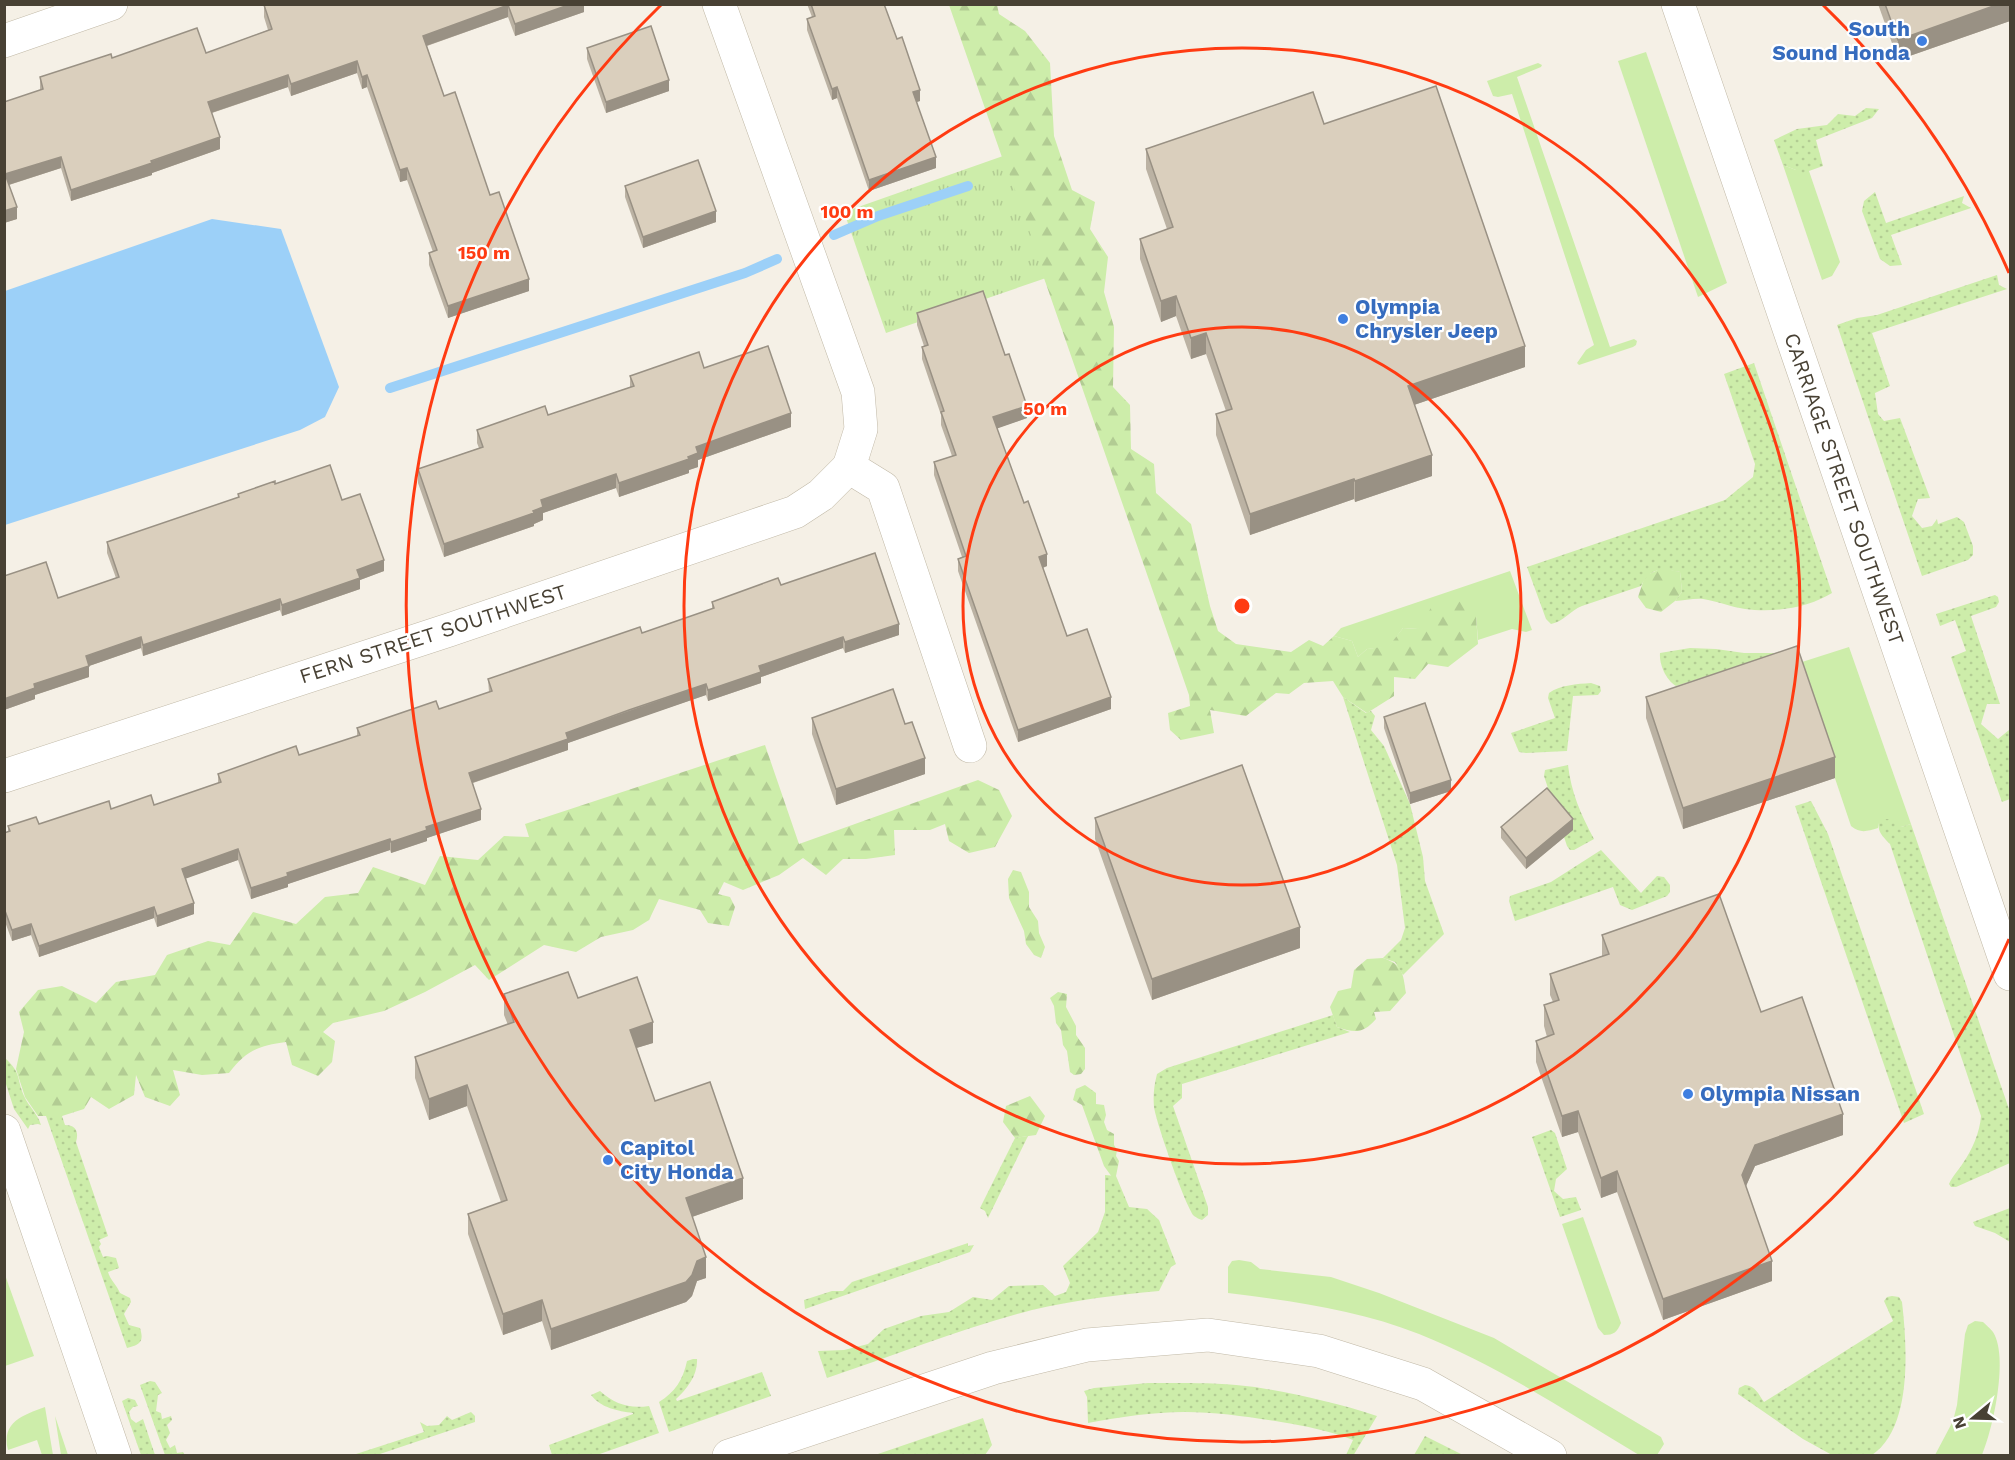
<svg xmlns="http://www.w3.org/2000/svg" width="2015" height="1460" font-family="'Work Sans',sans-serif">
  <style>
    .grass { fill: #cdedaa }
    .forest { fill: url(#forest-firs) }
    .park { fill: url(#park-tufts) }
    .garden { fill: url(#garden-dots) }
    .water { fill: #9cd0f8 }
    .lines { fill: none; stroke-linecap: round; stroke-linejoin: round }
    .stream { stroke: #9cd0f8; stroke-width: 10 }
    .minor-casing { stroke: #c1b9a7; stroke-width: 34 }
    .minor { stroke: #fff; stroke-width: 33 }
    .wall { fill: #bbb2a3 }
    .shaded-wall { fill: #999184 }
    .building { fill: #dacfbd; stroke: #999184; stroke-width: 1.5 }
    .ring { fill: none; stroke: #ff3b12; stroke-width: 3 }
    .shop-dot { fill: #3f7fe0; stroke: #fff; stroke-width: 2 }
    .labels { text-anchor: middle; stroke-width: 4.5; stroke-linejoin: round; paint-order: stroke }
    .shop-label { font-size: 21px; font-weight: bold; fill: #366cbe; stroke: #fff; text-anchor: start }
    .street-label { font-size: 21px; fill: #484134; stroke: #fff }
    .centre { fill: #ff3b12; stroke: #fff; stroke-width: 3 }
    .ring-label { font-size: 18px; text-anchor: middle; font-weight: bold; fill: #ff3b12; stroke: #fff; stroke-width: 4.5; stroke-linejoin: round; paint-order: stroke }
  </style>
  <defs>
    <pattern id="forest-firs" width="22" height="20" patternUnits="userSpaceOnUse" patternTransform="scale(1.5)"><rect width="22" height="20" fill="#cdedaa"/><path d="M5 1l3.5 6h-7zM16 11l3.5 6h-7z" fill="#b2cc93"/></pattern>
    <pattern id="park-tufts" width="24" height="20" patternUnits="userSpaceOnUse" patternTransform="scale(1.5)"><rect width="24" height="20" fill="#cdedaa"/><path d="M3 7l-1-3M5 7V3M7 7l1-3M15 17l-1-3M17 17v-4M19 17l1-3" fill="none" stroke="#b2cc93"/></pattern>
    <pattern id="garden-dots" width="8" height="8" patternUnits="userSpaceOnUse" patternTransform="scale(1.5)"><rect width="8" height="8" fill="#cdedaa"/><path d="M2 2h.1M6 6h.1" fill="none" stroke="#b2cc93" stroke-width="1.8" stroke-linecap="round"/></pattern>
  </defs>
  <rect width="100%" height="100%" fill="#f5f0e6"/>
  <g class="grass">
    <polygon points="1646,52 1727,283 1698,297 1618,61"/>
    <polygon points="1538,63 1542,65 1541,67 1517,77 1610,347 1634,339 1637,341 1636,345 1633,347 1579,365 1577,363 1586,350 1594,345 1512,94 1498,97 1493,96 1487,81"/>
    <polygon points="1783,165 1796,170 1809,171 1840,262 1832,276 1822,280"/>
    <polygon points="1510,571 1532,630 1526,632 1512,629 1478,640 1476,616 1418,629 1403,628 1389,647 1367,649 1358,657 1352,641 1334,636 1341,628"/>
    <path d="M1849,647L1911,824L1901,827L1879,823L1878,828C1867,831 1861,834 1851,826L1799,671L1802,662Z"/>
    <path d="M1583,1217L1621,1323C1617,1332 1614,1335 1604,1335L1598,1328L1562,1224Z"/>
    <path d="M1239,1260L1251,1262L1260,1269L1331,1277L1379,1293L1494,1338L1661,1437L1664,1444L1657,1455H1639C1568,1412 1497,1365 1419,1334C1359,1310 1293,1301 1228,1293V1267L1232,1261Z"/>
    <polygon points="4,1272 34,1356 5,1366 4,1366"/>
    <path d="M1975,1321L1983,1322C1986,1325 1990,1328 1993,1332C2009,1357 1993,1429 1982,1455H1935L1953,1421L1957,1405L1965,1334L1968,1325Z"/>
    <path d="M45,1407L53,1455H42L37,1440L8,1450C1,1422 23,1415 45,1407Z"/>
    <polygon points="55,1416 68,1455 61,1455"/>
  </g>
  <g class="forest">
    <polygon points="949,5 997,5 999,14 1025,31 1050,63 1054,136 1072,190 1095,202 1090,229 1108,257 1104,292 1114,327 1113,387 1130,405 1131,449 1154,464 1156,493 1191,524 1210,606 1218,631 1236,644 1291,652 1309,640 1323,646 1334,636 1352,641 1358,657 1367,649 1389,646 1403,628 1418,629 1437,598 1465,602 1476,616 1478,644 1448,667 1428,664 1415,679 1394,677 1394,696 1367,713 1343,697 1333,681 1304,683 1289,694 1276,693 1246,716 1210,710 1214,733 1181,740 1170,730 1168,713 1190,706 1189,695"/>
    <polygon points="1662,568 1680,572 1682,592 1675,601 1661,612 1646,608 1638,597 1645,576"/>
    <path d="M765,745L799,844L978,780L999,790L1012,816L995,847L969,853L949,841L945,824L930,830H894L895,855L866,859H843L826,875L803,858L779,875L743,890L724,882L718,894L730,897L735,907L729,926L708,923L700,910L659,899L649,920L633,930L601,937L576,952L544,945L489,980L475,965L425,992L384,1011L333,1023L323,1032L335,1041L332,1062L318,1076L292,1065L286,1042C258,1046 247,1050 229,1073L202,1075L173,1070L180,1095L170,1106L145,1097L136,1075L134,1095L109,1109L91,1097L84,1109L62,1116H38L25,1097L16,1069L24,1032L19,1012L38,990L62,986L96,1003L116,982L155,975L167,955L208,941L230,945L253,912L296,924L325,897L358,893L373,867L425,885L440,856L478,860L504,836L529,837L525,824Z"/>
    <polygon points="1013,870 1021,872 1029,892 1029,907 1038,921 1039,933 1045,947 1041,958 1034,955 1026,944 1024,931 1009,898 1008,879"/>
    <path d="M1383,958C1403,965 1403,973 1406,993L1390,1011L1374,1012L1376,1019C1363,1034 1355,1033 1337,1027L1330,1007L1338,991L1351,988L1354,970L1367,959Z"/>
    <polygon points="1058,992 1067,994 1066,1007 1076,1026 1076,1035 1085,1048 1085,1069 1081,1074 1074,1075 1070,1072 1067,1051 1063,1045 1061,1030 1056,1023 1054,1006 1050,998"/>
    <polygon points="1085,1085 1096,1093 1096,1104 1104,1105 1106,1115 1104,1122 1107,1130 1114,1134 1114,1145 1117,1150 1116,1156 1119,1161 1116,1176 1112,1177 1104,1166 1082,1105 1073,1100 1076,1089"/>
    <polygon points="1030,1096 1045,1116 1036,1135 1015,1138 1003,1122 1006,1106"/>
  </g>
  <polygon class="park" points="1003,156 1046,278 886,333 844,212"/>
  <g class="garden">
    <polygon points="1866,108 1879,109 1872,118 1816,140 1823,166 1809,171 1809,174 1798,174 1796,170 1783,165 1774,140 1797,129 1827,125 1838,114 1855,116"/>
    <polygon points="1875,192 1886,223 1964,196 1962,203 1971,208 1891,235 1902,265 1890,266 1880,259 1862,211 1864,201"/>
    <polygon points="1997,275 1999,285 2007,289 1872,333 1890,386 1875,393 1878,414 1884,421 1900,418 1930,498 1918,499 1912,516 1922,528 1932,526 1937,519 1938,524 1957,517 1964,522 1973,546 1973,555 1968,560 1922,576 1837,325 1857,318 1877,315"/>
    <path d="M1754,363L1832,593C1808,608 1773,613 1745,609C1731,607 1717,601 1703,599C1694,598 1684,601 1675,601L1682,592L1680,572C1662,568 1650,567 1641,586L1582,606C1571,610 1563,622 1551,624L1546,619L1527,567L1725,500L1753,477L1755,464L1724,374Z"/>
    <polygon points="1995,595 1998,597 1999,602 1996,607 1971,616 2000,704 1987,704 1981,724 1998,739 2009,730 2010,734 2010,799 2002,802 1951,657 1966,651 1955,620 1940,626 1936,614"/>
    <path d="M1690,648L1716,649L1744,653H1779L1676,686C1666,680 1659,664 1660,653Z"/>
    <path d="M1591,683L1600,686L1601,691L1598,695L1573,696L1567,751L1526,753L1519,752L1511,733L1555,718L1548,698L1549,693C1560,685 1577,684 1591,683Z"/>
    <polygon points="1343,697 1366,713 1371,711 1375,716 1371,730 1384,746 1410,804 1423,857 1425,881 1444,934 1403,975 1395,962 1383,958 1401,940 1405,928 1397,865"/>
    <path d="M1568,765C1571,792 1581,815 1594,839L1574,850H1570L1567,846L1544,776L1545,770Z"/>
    <polygon points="1811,801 1828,834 1924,1114 1904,1123 1795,806"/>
    <path d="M1886,819H1894L1901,827L1911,824L2010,1112V1163L1956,1187H1951L1949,1184C1953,1175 1959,1170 1963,1163C1972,1150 1980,1132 1981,1116L1890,844C1884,838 1877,832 1879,823Z"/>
    <polygon points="1601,850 1641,893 1657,876 1664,877 1670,885 1670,892 1667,896 1632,910 1620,905 1613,887 1515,921 1509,901 1510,896 1551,882"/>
    <path d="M1333,1015L1337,1027L1350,1032L1182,1084V1098L1173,1106L1208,1207V1215L1202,1220C1199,1219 1197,1218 1194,1216C1185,1205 1156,1122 1154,1107C1153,1095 1154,1086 1157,1074L1167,1068Z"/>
    <path d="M5,1058C22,1074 16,1077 24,1096C29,1107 38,1114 41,1125L38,1124L30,1125L28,1129L14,1109L5,1081Z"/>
    <path d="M46,1116H62L65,1125C76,1125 79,1132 76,1142L108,1236L99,1240L101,1244L99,1247L103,1257L107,1256L116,1258L119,1268L108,1272C110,1280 117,1285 120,1293L130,1298L131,1302L124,1314L129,1325L140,1328C144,1341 141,1345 127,1348Z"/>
    <polygon points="1551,1130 1555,1133 1567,1169 1556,1179 1554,1191 1563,1199 1576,1197 1581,1210 1560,1217 1532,1137"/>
    <polygon points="1028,1136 988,1218 985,1211 980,1208 1015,1138"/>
    <path d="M1105,1175L1116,1176L1129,1207L1147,1209L1159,1220L1176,1264L1171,1267L1159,1291C1116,1295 1074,1300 1032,1310C963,1328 895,1355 827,1378L818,1351L844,1350L868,1344L884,1329L921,1316L949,1312L973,1297L992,1300L1009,1286L1043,1285L1055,1296L1066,1292L1070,1283L1063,1266L1098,1232L1105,1212Z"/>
    <polygon points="2010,1208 2010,1242 1995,1233 1975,1226 1973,1222"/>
    <polygon points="968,1243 968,1246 974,1245 970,1252 805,1309 804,1300 832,1291 843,1291 852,1282"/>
    <path d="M1892,1296L1899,1297L1902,1302C1907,1346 1913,1427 1872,1455H1832L1803,1439L1738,1394L1739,1388L1745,1385C1756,1386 1758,1394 1764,1402L1893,1321L1884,1301L1887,1297Z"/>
    <path d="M693,1359H697C698,1375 687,1389 676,1399L677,1401L762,1372L771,1396L669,1432L659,1402C675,1392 683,1380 687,1361Z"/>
    <polygon points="150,1381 155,1382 162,1393 158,1395 156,1411 161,1413 162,1419 171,1416 172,1420 167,1425 170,1433 166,1440 170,1448 175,1445 177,1453 183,1452 185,1455 165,1455 140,1385"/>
    <path d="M1148,1383C1184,1383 1220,1382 1255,1387C1297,1394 1337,1403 1377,1416L1353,1456L1346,1455L1353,1440C1331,1431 1305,1426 1281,1422C1250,1417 1216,1412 1185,1412C1152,1412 1120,1417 1088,1423L1087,1397L1084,1391L1094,1388Z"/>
    <path d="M600,1391C615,1404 629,1409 649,1406L659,1433L597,1455H552L549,1445L633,1414V1413C618,1411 601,1408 591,1395Z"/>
    <polygon points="128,1398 135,1400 138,1406 133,1407 129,1412 131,1419 136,1423 143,1419 155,1455 141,1455 122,1401"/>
    <polygon points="471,1412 475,1416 475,1422 377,1455 353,1455 424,1432 420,1422 427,1426 439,1425 447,1416 452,1420"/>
    <polygon points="983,1418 992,1445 985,1455 875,1455"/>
    <polygon points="1425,1436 1463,1455 1414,1455"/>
  </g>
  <polygon class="water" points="212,219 281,229 339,387 325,417 300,430 5,525 5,291"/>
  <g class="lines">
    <g class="stream">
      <polyline points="834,235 878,216 968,186"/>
      <polyline points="390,388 745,273 777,259"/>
    </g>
    <g class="minor-casing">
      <g id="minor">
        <polyline points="719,4 858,392 861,429 849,467 883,488 970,746"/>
        <polyline points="1678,4 2010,974"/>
        <polyline points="4,41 111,4"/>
        <polyline points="4,776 449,630 795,512 821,495 849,467"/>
        <polyline points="4,1131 115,1456"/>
        <polyline points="729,1456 993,1368 1087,1345 1208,1335 1319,1351 1423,1384 1550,1456"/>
      </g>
    </g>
    <use href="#minor" class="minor"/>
  </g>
  <g class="wall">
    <polygon points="584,4 584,12 515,36 508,17 427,46 444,96 490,195 529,291 448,318 429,265 429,253 433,252 407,180 400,182 367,87 362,89 357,73 291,96 288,87 212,113 220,149 152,173 152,175 71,201 61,168 9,185 17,219 4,223 4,102 40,90 40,77 112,58 206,53 268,30 264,17 264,5"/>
    <polygon points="807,4 884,4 920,101 917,102 936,168 869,191 837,98 832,100 807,30 807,19 812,17"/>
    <polygon points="1878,4 2010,4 2010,21 1898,60"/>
    <polygon points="587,48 669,91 606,113 587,59"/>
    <polygon points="1324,124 1525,367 1414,405 1432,476 1355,502 1354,499 1250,535 1216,435 1216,414 1226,411 1206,354 1191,359 1176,316 1161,322 1140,259 1140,239 1167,229 1146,169 1146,149"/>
    <polygon points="625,186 716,222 643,248 625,197"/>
    <polygon points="917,313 1027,418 997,428 1047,566 1043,568 1067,636 1111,709 1018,742 958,571 958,559 962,557 934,475 934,462 952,456 941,425 941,415 922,359 922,347 924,346 917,325"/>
    <polygon points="704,368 791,427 698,460 698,467 689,470 689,473 619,497 616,488 543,513 543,520 534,524 534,526 444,557 418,483 418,469 479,448 477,443 477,430 548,415 630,387 630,376"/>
    <polygon points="275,484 342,500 384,571 360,580 360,589 282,616 280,610 143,656 141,648 89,666 89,677 35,695 35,699 4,710 4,576 58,598 116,578 107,553 107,542 238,498 238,494"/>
    <polygon points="781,585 899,635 845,653 843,648 761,677 761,683 708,701 706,695 629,721 568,743 568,750 473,783 481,820 427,838 427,841 391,853 390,850 288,884 288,887 251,899 238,860 186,878 194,914 157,927 154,918 39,957 31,935 12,941 4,919 4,833 8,832 8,826 39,824 111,809 154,805 218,783 218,774 299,755 357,736 357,728 439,709 489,692 488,679 642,633 712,609 712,602"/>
    <polygon points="1646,697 1835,778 1683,829 1646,718"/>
    <polygon points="1384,717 1451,791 1410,804 1384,728"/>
    <polygon points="812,718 925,774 836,805 812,734"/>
    <polygon points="1095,818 1300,948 1152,1000 1095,839"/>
    <polygon points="1501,827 1573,830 1526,869 1501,838"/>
    <polygon points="1602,935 1761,1012 1843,1135 1755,1166 1746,1186 1772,1281 1663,1320 1617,1192 1601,1198 1578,1132 1562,1137 1536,1062 1536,1041 1547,1037 1544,1026 1544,1005 1553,1002 1550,995 1550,974 1602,956"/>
    <polygon points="504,994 578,998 653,1043 636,1048 655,1101 743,1199 692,1217 706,1278 697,1281 692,1296 686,1302 551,1350 542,1321 503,1335 468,1234 468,1214 501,1202 467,1106 429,1120 415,1078 415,1057 508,1025 504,1015"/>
  </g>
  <g class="shaded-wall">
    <polygon points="571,4 584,4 584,12 515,36 515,24"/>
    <polygon points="1999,4 2010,4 2010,21 1898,60 1898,40"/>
    <polygon points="508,5 508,17 423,47 423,36"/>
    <polygon points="357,61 357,73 291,96 291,84"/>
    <polygon points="288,75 288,87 208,114 208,102"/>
    <polygon points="367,75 367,87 362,89 362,77"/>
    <polygon points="669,80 669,91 606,113 606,102"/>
    <polygon points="837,87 837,98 832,100 832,89"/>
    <polygon points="920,90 920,101 913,103 913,92"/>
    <polygon points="220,137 220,149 152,173 152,175 71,201 71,190"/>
    <polygon points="61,157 61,168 5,186 5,174"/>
    <polygon points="936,157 936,168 869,191 869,180"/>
    <polygon points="407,168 407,180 400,182 400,170"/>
    <polygon points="17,207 17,219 4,223 4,211"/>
    <polygon points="716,211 716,222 643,248 643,237"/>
    <polygon points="529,279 529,291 448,318 448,306"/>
    <polygon points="1176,296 1176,316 1161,322 1161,301"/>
    <polygon points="1206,333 1206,354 1191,359 1191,338"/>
    <polygon points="1525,346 1525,367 1408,407 1408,386"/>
    <polygon points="1027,406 1027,418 993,430 993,417"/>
    <polygon points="791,413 791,427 698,460 698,467 689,470 689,473 619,497 619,483 688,457 696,447"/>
    <polygon points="1432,455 1432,476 1355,502 1355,481"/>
    <polygon points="616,474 616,488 543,513 543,520 534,524 534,526 444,557 444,544 541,500"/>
    <polygon points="1354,479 1354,499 1250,535 1250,514"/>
    <polygon points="1047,554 1047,566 1039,569 1039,557"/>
    <polygon points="384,560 384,571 360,580 360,589 282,616 282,605 357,570"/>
    <polygon points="280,599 280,610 143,656 143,645"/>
    <polygon points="899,624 899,635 845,653 845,642"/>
    <polygon points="141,637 141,648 89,666 89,677 35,695 35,699 4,710 4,699 86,656"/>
    <polygon points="843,637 843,648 761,677 761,683 708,701 708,690 759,666"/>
    <polygon points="706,684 706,695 568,743 568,750 469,784 469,773 566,733"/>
    <polygon points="1111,697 1111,709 1018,742 1018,730"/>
    <polygon points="1835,757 1835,778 1683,829 1683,808"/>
    <polygon points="925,758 925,774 836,805 836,789"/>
    <polygon points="1451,780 1451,791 1410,804 1410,793"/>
    <polygon points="481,809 481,820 427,838 427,841 391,853 391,842 426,827"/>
    <polygon points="1573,819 1573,830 1526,869 1526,858"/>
    <polygon points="390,839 390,850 288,884 288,887 251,899 251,888 287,873"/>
    <polygon points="238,849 238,860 182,880 182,869"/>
    <polygon points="194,903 194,914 157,927 157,916"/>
    <polygon points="154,907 154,918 39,957 39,946"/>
    <polygon points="31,924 31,935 12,941 12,930"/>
    <polygon points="1300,927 1300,948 1152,1000 1152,979"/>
    <polygon points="653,1022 653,1043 630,1050 630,1030"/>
    <polygon points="467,1085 467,1106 429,1120 429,1099"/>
    <polygon points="1578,1111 1578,1132 1562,1137 1562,1116"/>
    <polygon points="1843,1114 1843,1135 1755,1166 1742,1195 1742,1175 1755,1145"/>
    <polygon points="1617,1171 1617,1192 1601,1198 1601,1178"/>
    <polygon points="743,1178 743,1199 686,1219 686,1198"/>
    <polygon points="706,1257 706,1278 697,1281 692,1296 686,1302 551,1350 551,1329 697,1261"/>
    <polygon points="1772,1261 1772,1281 1663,1320 1663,1299"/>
    <polygon points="542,1300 542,1321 503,1335 503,1314"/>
  </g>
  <g class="building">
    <polygon points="265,4 571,4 515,24 508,5 423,36 444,96 455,92 490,195 499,192 529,279 448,306 429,253 437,250 407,168 400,170 367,75 362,77 357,61 291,84 288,75 208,102 220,137 151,161 152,163 71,190 61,157 5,174 17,207 4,211 4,102 43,89 40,77 111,54 112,58 197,28 206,53 272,29 264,5"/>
    <polygon points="811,4 884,4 897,39 902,37 920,90 913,92 936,157 869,180 837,87 832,89 807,19 815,16"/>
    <polygon points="1885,4 1999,4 1898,40"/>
    <polygon points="651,26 669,80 606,102 587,48"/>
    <polygon points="1436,86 1525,346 1408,386 1432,455 1355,481 1354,479 1250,514 1216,414 1232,409 1206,333 1191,338 1176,296 1161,301 1140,239 1173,227 1146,149 1313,92 1324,124"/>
    <polygon points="698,160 716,211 643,237 625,186"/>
    <polygon points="983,291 1005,355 1009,354 1027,406 993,417 1024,503 1028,501 1047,554 1039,557 1067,636 1087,629 1111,697 1018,730 958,559 966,556 934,462 956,455 941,412 944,411 922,347 928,345 917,313"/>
    <polygon points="768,346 791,413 696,447 698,453 688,457 689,459 619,483 616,474 541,500 543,507 533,511 534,513 444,544 418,469 483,447 477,430 545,406 548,415 634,386 630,376 699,352 704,368"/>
    <polygon points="330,465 342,500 360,494 384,560 357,570 360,578 282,605 280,599 143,645 141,637 86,656 89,666 34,684 35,688 4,699 4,576 46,562 58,598 119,577 107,542 239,497 238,494 275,481 275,484"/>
    <polygon points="875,553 899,624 845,642 843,637 759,666 761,672 708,690 706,684 629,710 566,733 568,739 469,773 481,809 426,827 427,830 391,842 390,839 287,873 288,876 251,888 238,849 182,869 194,903 157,916 154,907 39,946 31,924 12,930 4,908 4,833 10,831 8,826 36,817 39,824 109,801 111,809 151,795 154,805 221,782 218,774 265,757 296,746 299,755 360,735 357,728 436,701 439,709 492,691 488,679 640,627 642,633 714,608 712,602 778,578 781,585"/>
    <polygon points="1797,646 1835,757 1683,808 1646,697"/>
    <polygon points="893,689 905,724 912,722 925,758 836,789 812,718"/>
    <polygon points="1425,703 1451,780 1410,793 1384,717"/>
    <polygon points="1242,765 1300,927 1152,979 1095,818"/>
    <polygon points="1547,788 1573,819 1526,858 1501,827"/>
    <polygon points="1719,894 1761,1012 1802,997 1843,1114 1755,1145 1742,1175 1772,1261 1663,1299 1617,1171 1601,1178 1578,1111 1562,1116 1536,1041 1554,1034 1544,1005 1559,1000 1550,974 1609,954 1602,935"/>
    <polygon points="568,972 578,998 637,977 653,1022 630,1030 655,1101 710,1082 743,1178 686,1198 706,1257 697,1261 692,1275 686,1282 551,1329 542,1300 503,1314 468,1214 507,1200 467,1085 429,1099 415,1057 514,1022 504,994"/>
  </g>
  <g class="ring">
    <circle cx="1242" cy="606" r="279"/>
    <circle cx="1242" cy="606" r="558"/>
    <path d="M2009 939A836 836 0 1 1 661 5M1823 5A836 836 0 0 1 2009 273"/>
  </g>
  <g class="shop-dot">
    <circle cx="1922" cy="41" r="6"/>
    <circle cx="1343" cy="319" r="6"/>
    <circle cx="1688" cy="1094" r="6"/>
    <circle cx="608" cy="1160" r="6"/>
  </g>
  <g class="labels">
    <g class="shop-label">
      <text x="1910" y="36" text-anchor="end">South<tspan x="1910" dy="24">Sound Honda</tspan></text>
      <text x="1355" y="314">Olympia<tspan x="1355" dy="24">Chrysler Jeep</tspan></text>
      <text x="1700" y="1101">Olympia Nissan</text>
      <text x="620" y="1155">Capitol<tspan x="620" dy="24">City Honda</tspan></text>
    </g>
    <g class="street-label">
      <text transform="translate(1844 489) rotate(71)" y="7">CARRIAGE STREET SOUTHWEST</text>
      <text transform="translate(433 634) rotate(-18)" y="7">FERN STREET SOUTHWEST</text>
    </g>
  </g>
  <circle cx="1242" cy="606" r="9" class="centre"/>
  <g class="ring-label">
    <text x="847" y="218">100 m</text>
    <text x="484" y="259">150 m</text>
    <text x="1045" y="415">50 m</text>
  </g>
  <rect width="2015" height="1460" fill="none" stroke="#484134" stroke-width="12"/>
  <g transform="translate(1973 1418) rotate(251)" stroke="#ffffff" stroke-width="4.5" paint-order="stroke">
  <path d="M0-4.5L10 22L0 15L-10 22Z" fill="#484134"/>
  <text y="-9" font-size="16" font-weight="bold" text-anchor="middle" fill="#484134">N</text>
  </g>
</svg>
